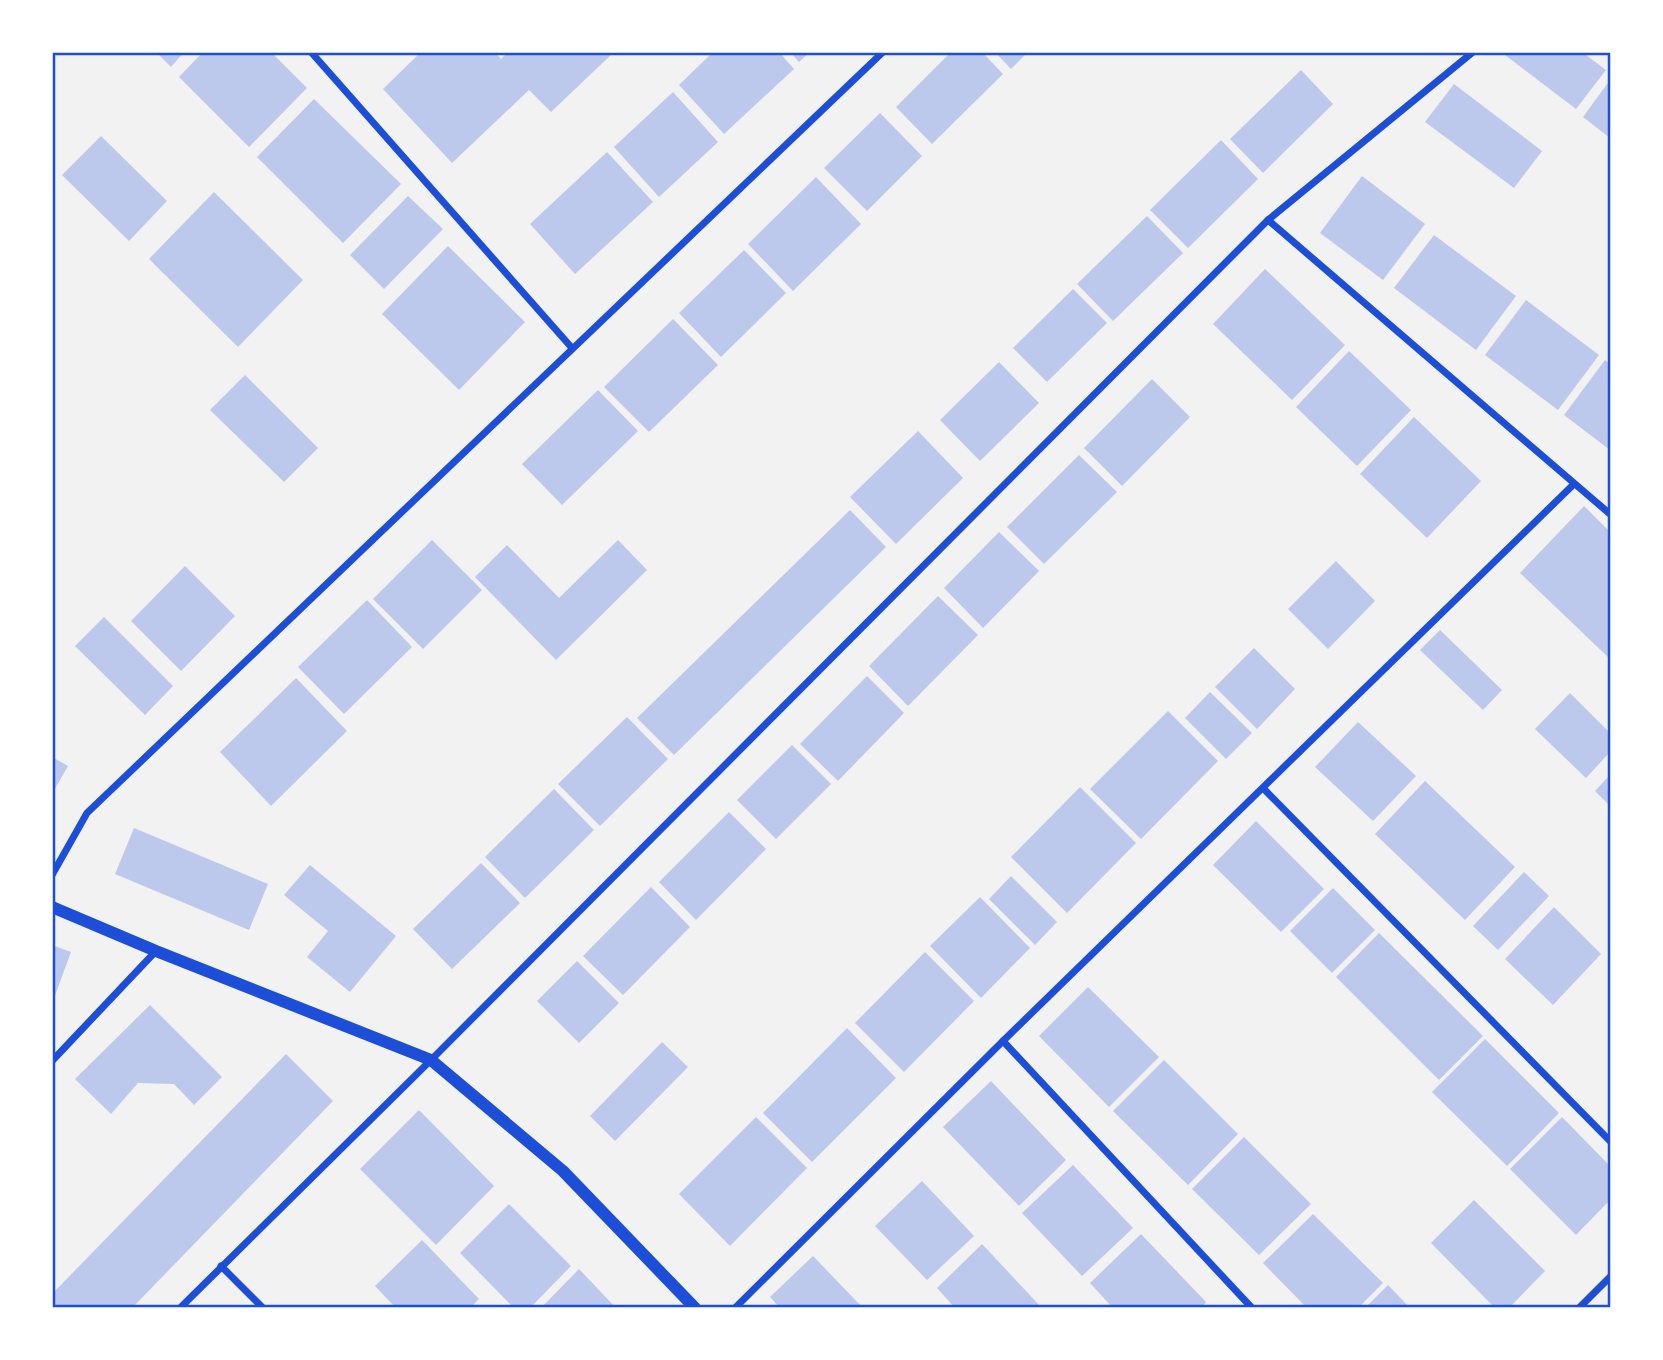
<svg xmlns="http://www.w3.org/2000/svg" width="1663" height="1360" font-family="Manrope,sans-serif">
  <style>
    .building { fill: #bdc9ec }
    .lines { fill: none; stroke-linecap: round; stroke-linejoin: round }
    .minor { stroke: #1d4ed8; stroke-width: 7 }
    .tertiary { stroke: #1d4ed8; stroke-width: 12 }
    .neatline { fill: none; stroke: #1d4ed8; stroke-width: 2.5 }
  </style>
  <rect width="100%" height="100%" fill="#f2f2f2"/>
  <g class="building">
    <polygon points="156,52 184,52 171,67"/>
    <polygon points="203,52 271,52 307,88 249,147 179,77"/>
    <polygon points="421,52 495,52 501,59 508,52 614,52 551,112 529,90 452,163 383,89"/>
    <polygon points="713,52 779,52 794,69 724,134 679,85"/>
    <polygon points="790,52 810,52 799,62"/>
    <polygon points="951,52 982,52 1003,74 932,144 896,107"/>
    <polygon points="995,52 1028,52 1011,69"/>
    <polygon points="1501,52 1582,52 1606,70 1576,109"/>
    <polygon points="1301,70 1333,104 1263,173 1230,139"/>
    <polygon points="1610,80 1610,138 1583,117"/>
    <polygon points="1454,84 1542,151 1514,188 1425,122"/>
    <polygon points="673,92 718,142 659,197 614,147"/>
    <polygon points="314,99 401,184 343,243 257,157"/>
    <polygon points="880,113 922,156 867,211 824,168"/>
    <polygon points="101,136 167,201 129,241 62,175"/>
    <polygon points="1221,140 1258,179 1188,248 1150,210"/>
    <polygon points="607,152 653,202 575,274 530,224"/>
    <polygon points="1362,176 1425,224 1383,280 1320,233"/>
    <polygon points="816,177 861,224 793,291 748,244"/>
    <polygon points="214,192 303,280 238,347 149,259"/>
    <polygon points="408,196 443,229 384,289 350,255"/>
    <polygon points="1147,216 1183,253 1113,321 1077,284"/>
    <polygon points="1434,235 1516,296 1476,350 1394,288"/>
    <polygon points="448,246 525,322 459,390 382,314"/>
    <polygon points="744,250 786,293 721,357 679,313"/>
    <polygon points="1265,269 1345,345 1292,400 1213,324"/>
    <polygon points="1073,289 1107,323 1047,382 1013,348"/>
    <polygon points="1526,300 1599,355 1558,410 1485,355"/>
    <polygon points="673,319 718,365 649,432 604,387"/>
    <polygon points="1349,351 1411,410 1357,466 1296,407"/>
    <polygon points="1605,360 1610,364 1610,450 1564,415"/>
    <polygon points="999,362 1039,403 980,461 940,420"/>
    <polygon points="245,375 318,448 284,482 210,410"/>
    <polygon points="1152,379 1190,417 1122,486 1084,448"/>
    <polygon points="598,390 638,431 562,505 522,464"/>
    <polygon points="1414,417 1481,481 1427,538 1360,474"/>
    <polygon points="918,431 963,478 896,544 850,497"/>
    <polygon points="1079,455 1117,492 1044,564 1007,527"/>
    <polygon points="1584,506 1610,532 1610,659 1520,573"/>
    <polygon points="850,510 886,547 674,755 637,718"/>
    <polygon points="999,532 1039,571 983,628 944,588"/>
    <polygon points="432,540 482,590 423,649 373,599"/>
    <polygon points="618,540 647,570 556,660 475,577 507,545 559,598"/>
    <polygon points="1336,561 1375,601 1328,649 1288,609"/>
    <polygon points="185,566 235,616 181,671 131,621"/>
    <polygon points="938,596 978,635 908,706 869,666"/>
    <polygon points="367,600 412,647 344,714 298,667"/>
    <polygon points="104,617 173,686 145,715 75,646"/>
    <polygon points="1440,630 1502,690 1483,710 1420,650"/>
    <polygon points="1254,648 1295,689 1257,729 1215,687"/>
    <polygon points="867,676 904,713 838,781 800,744"/>
    <polygon points="296,678 347,731 271,806 220,752"/>
    <polygon points="1210,692 1252,733 1226,759 1185,718"/>
    <polygon points="1570,693 1610,733 1610,752 1586,778 1535,729"/>
    <polygon points="1168,711 1218,761 1141,839 1090,789"/>
    <polygon points="627,717 668,759 600,826 558,784"/>
    <polygon points="1358,722 1416,776 1373,821 1315,767"/>
    <polygon points="792,745 831,784 776,839 737,800"/>
    <polygon points="52,757 68,766 52,794"/>
    <polygon points="1610,775 1610,806 1595,791"/>
    <polygon points="1425,781 1515,867 1465,920 1375,834"/>
    <polygon points="1080,787 1136,843 1067,913 1011,857"/>
    <polygon points="554,789 594,830 525,898 485,857"/>
    <polygon points="729,812 766,849 696,920 659,882"/>
    <polygon points="1256,821 1324,889 1281,932 1213,865"/>
    <polygon points="134,828 268,884 249,930 115,874"/>
    <polygon points="481,863 520,903 452,969 413,929"/>
    <polygon points="310,865 396,936 350,992 307,957 328,931 284,895"/>
    <polygon points="1524,872 1549,896 1498,950 1473,926"/>
    <polygon points="1011,876 1057,922 1035,945 989,899"/>
    <polygon points="651,887 690,927 623,995 583,956"/>
    <polygon points="1333,888 1375,930 1332,973 1290,931"/>
    <polygon points="980,897 1030,948 981,998 930,946"/>
    <polygon points="1554,907 1601,954 1553,1005 1505,959"/>
    <polygon points="1379,933 1483,1036 1439,1080 1336,977"/>
    <polygon points="52,945 71,952 53,1001 52,1001"/>
    <polygon points="925,952 974,1001 904,1072 855,1023"/>
    <polygon points="577,961 619,1003 579,1043 537,1001"/>
    <polygon points="1088,987 1159,1057 1109,1107 1039,1036"/>
    <polygon points="150,1005 222,1077 194,1105 174,1084 138,1083 111,1114 75,1079"/>
    <polygon points="847,1028 896,1078 812,1162 763,1113"/>
    <polygon points="1485,1039 1559,1113 1507,1166 1432,1092"/>
    <polygon points="662,1042 688,1067 615,1141 590,1116"/>
    <polygon points="286,1054 333,1101 132,1308 52,1308 52,1294"/>
    <polygon points="1164,1060 1238,1134 1188,1185 1113,1111"/>
    <polygon points="991,1081 1066,1160 1019,1206 943,1127"/>
    <polygon points="419,1110 494,1186 436,1245 360,1169"/>
    <polygon points="756,1117 807,1168 730,1246 679,1194"/>
    <polygon points="1562,1117 1610,1166 1610,1200 1576,1235 1510,1169"/>
    <polygon points="1244,1137 1311,1204 1259,1255 1192,1189"/>
    <polygon points="1073,1165 1133,1228 1082,1276 1022,1213"/>
    <polygon points="922,1181 974,1236 927,1280 875,1226"/>
    <polygon points="1474,1200 1545,1271 1509,1308 1495,1308 1431,1243"/>
    <polygon points="509,1204 571,1266 530,1308 514,1308 460,1253"/>
    <polygon points="1313,1214 1383,1283 1358,1308 1307,1308 1263,1263"/>
    <polygon points="1141,1234 1206,1302 1201,1308 1113,1308 1090,1283"/>
    <polygon points="422,1240 479,1299 470,1308 396,1308 375,1286"/>
    <polygon points="982,1244 1042,1308 955,1308 937,1288"/>
    <polygon points="813,1256 863,1308 780,1308 770,1297"/>
    <polygon points="579,1269 616,1308 541,1308"/>
    <polygon points="1388,1285 1410,1308 1365,1308"/>
  </g>
  <g class="lines">
    <g class="minor">
      <polyline points="311,52 572,348"/>
      <polyline points="1268,220 1610,514"/>
      <polyline points="1263,788 1610,1141"/>
      <polyline points="52,875 87,813 883,52"/>
      <polyline points="1003,1041 1252,1308"/>
      <polyline points="52,1061 156,951"/>
      <polyline points="221,1266 263,1308"/>
      <polyline points="180,1308 431,1060 1268,220 1473,52"/>
      <polyline points="735,1308 1003,1041 1574,484"/>
      <polyline points="1579,1308 1610,1277"/>
    </g>
    <polyline class="tertiary" points="52,907 156,951 431,1060 563,1171 695,1308"/>
  </g>
  <rect width="1663" height="1360" fill="none" stroke="#ffffff" stroke-width="108"/>
  <rect x="54" y="54" width="1555" height="1252" class="neatline"/>
</svg>
